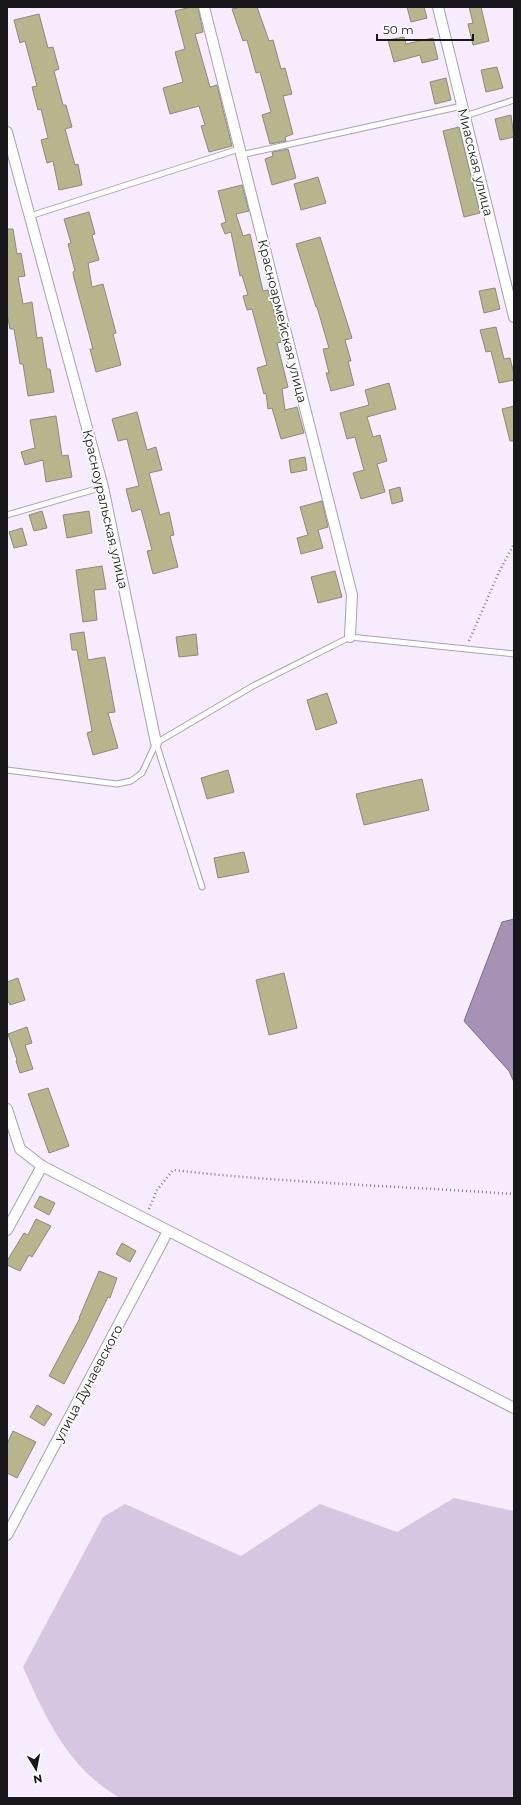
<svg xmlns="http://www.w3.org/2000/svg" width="521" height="1805" font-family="Montserrat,sans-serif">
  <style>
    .green { fill: #d7c6e1 }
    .water { fill: #a791b4; stroke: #7d6c86 }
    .building { fill: #b7b58c; stroke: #8b8b7a }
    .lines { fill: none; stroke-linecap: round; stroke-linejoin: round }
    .lane-casing { stroke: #aaa0b0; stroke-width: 7 }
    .street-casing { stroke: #aaa0b0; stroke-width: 12 }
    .path { stroke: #857f8a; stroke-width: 2.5; stroke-dasharray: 1 3; stroke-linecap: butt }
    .lane { stroke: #fff; stroke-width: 5 }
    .street { stroke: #fff; stroke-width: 10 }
    .labels { text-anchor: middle; stroke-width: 3.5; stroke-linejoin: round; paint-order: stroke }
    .street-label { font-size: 13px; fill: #1a171c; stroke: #fefefe }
  </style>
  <rect width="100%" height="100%" fill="#f6ecfd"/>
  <path class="green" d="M454,1498L514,1511V1798H120C69,1769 46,1719 23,1667L103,1517L125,1504L241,1556L320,1504L397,1532Z"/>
  <polygon class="water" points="514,919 514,1082 509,1071 464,1021 502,922"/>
  <g class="building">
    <polygon points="191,7 198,7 203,32 195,34 210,87 217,85 232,146 209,152 201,126 205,125 199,106 170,114 163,88 183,82 175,52 185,49 175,11"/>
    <polygon points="241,7 257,7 269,41 273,40 281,69 285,68 292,94 283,96 293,134 285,137 286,141 270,144 262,115 271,112 260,72 256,73 247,40 243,41 232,9"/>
    <polygon points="407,7 424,7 427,18 411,22"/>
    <polygon points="469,7 481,7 489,41 473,45 468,24 473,23"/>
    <polygon points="39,14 48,48 53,47 59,69 54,71 63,105 66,105 72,127 65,129 75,165 78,164 82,185 59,190 53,161 47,163 41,140 48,138 41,109 38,110 32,87 37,86 25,41 20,43 14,20"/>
    <polygon points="404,37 406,44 433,38 438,59 422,63 420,55 394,62 388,40"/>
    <polygon points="497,67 503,88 486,92 481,70"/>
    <polygon points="446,78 451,100 435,104 430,82"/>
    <polygon points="511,115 514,137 500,140 495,119"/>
    <polygon points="459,127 480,213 464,217 443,131"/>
    <polygon points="288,149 296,178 272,185 265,159 273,156 272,152"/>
    <polygon points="318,177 326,203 301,210 294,184"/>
    <polygon points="242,185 249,211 236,214 243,236 250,234 263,291 268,290 282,342 277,343 288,387 282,389 285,410 297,407 304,433 281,439 272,408 268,409 266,393 264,394 257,368 267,365 252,309 247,310 243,296 248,295 242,275 240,276 231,232 225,234 221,224 226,222 218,191"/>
    <polygon points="89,212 95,234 92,235 99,260 88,263 92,287 103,284 116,333 113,334 121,365 96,372 90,349 93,349 74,278 73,272 75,271 68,244 71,243 64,219"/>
    <polygon points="7,229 13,229 17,254 21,253 25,276 18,277 23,304 32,302 37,338 42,337 47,369 50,369 54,392 28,396 23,364 20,364 14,329 10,329 7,314"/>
    <polygon points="320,237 352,338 345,340 351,361 348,361 354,385 331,391 326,373 329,373 323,349 329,348 317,307 316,307 296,244"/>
    <polygon points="495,288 500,309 484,313 479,291"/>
    <polygon points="496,327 504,359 510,358 514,374 514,380 499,383 491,351 486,352 480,330"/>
    <polygon points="389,383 396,409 367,417 373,437 380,435 387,461 377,464 385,492 361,499 353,473 364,470 355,437 347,439 340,413 369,405 365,390"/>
    <polygon points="514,406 514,441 510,441 502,409"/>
    <polygon points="137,412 147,450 156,447 162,470 149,473 160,515 169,512 174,535 170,536 178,567 153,574 147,551 152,550 141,509 132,512 126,489 139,486 127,439 118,441 112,419"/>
    <polygon points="56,416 62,456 68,455 72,477 46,482 43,460 25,465 21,452 35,448 30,420"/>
    <polygon points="305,457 307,470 291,473 289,460"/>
    <polygon points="400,487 403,501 392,504 389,490"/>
    <polygon points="322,501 328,527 318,530 323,548 301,554 297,538 308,535 300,507"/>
    <polygon points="42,511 47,528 34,531 29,515"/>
    <polygon points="89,511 92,533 67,538 63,515"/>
    <polygon points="22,528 27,545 14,548 9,532"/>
    <polygon points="102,566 106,589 94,590 97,620 83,622 76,570"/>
    <polygon points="335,571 342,597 318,603 311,577"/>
    <polygon points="84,632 88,660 105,657 115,712 108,713 118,748 93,755 87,733 92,731 77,650 72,650 70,634"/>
    <polygon points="196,634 198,655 179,657 176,637"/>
    <polygon points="327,693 337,723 316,730 307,700"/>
    <polygon points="228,770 234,792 207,799 201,778"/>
    <polygon points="422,779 429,810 364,825 356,794"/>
    <polygon points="244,852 249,872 218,878 214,858"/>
    <polygon points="284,973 297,1028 269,1035 256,980"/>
    <polygon points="18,978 25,1000 10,1005 9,1002 7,1003 7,982"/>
    <polygon points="27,1027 32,1043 25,1045 33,1069 20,1073 16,1061 17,1060 8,1034"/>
    <polygon points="48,1088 69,1146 49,1153 28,1094"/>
    <polygon points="40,1196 55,1203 49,1215 34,1207"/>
    <polygon points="36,1219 51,1226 32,1257 29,1255 20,1271 7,1265 7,1261 24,1233 28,1235"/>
    <polygon points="122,1243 136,1251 130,1262 116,1254"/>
    <polygon points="99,1271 117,1278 110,1298 108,1297 87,1340 64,1384 49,1376 80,1318 79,1318"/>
    <polygon points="37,1405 52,1414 44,1426 30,1417"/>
    <polygon points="13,1431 36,1442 17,1478 7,1473 7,1444"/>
  </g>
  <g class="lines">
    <g class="lane-casing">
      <g id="lane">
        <polyline points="465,116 514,100"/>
        <polyline points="241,155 462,106"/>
        <polyline points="30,216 239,149"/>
        <polyline points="7,515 103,487"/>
        <polyline points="156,743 202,887"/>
        <polyline points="7,770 117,784 131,781 142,773 156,743 253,686 350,637 514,654"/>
      </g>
    </g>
    <g class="street-casing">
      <g id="street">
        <polyline points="204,7 352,595 350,637"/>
        <polyline points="438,7 514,317"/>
        <polyline points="7,132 103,487 156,743"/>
        <polyline points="7,1109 20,1149 42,1166 514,1408"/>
        <polyline points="7,1230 42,1166"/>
        <polyline points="7,1535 168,1231"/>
      </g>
    </g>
    <g class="path">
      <polyline points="469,641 499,572 514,544"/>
      <path d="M149,1209L157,1190L173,1170C286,1183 400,1186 514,1194"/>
    </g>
    <use href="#lane" class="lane"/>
    <use href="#street" class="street"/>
  </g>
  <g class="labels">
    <g class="street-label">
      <text transform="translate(476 162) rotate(76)" y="5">Миасская улица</text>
      <text transform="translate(283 321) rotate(76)" y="5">Красноармейская улица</text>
      <text transform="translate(106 509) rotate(77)" y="5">Красноуральская улица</text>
      <text transform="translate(88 1383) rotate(-62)" y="5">улица Дунаевского</text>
    </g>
  </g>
  <rect width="521" height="1805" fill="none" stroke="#1a171c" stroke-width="16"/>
  <g transform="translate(36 1769) rotate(170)" stroke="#fefefe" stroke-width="3" paint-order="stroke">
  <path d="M0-3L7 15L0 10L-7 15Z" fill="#1a171c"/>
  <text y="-6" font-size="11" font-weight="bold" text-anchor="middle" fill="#1a171c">N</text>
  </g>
  <path d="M377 34v6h96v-6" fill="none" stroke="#1a171c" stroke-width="2"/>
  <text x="383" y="34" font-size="12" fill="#1a171c" stroke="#fefefe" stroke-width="3" paint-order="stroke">50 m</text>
</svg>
